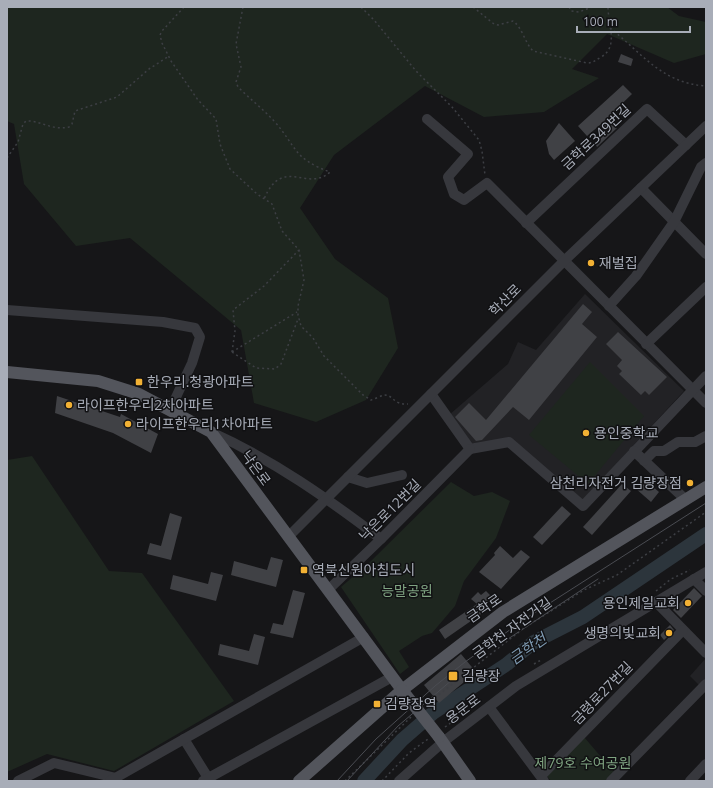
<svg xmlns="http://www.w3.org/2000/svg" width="713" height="788" font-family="'Open Sans','Noto Sans KR',sans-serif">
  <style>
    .built { fill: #222225 }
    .green { fill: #1e261f }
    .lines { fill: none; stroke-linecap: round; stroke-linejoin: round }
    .river { stroke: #2c353c; stroke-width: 14 }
    .building { fill: #404145 }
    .path { stroke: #3d3f44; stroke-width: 1.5; stroke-dasharray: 2 3; stroke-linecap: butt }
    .minor { stroke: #37383d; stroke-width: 10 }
    .major { stroke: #53555c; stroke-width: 12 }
    .tram { stroke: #4a4c52; stroke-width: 1 }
    .major-bridge { stroke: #53555c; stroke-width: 12 }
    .poi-dot { fill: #f2b134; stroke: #111113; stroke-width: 1.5 }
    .labels { text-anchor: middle; stroke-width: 3; stroke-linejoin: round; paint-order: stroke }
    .street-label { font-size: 14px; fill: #a8adb8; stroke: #111113 }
    .poi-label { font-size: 14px; fill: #a8adb8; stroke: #111113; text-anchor: start }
    .park-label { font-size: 14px; fill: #7fa381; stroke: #111113 }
    .water-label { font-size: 15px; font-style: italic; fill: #7f9bb3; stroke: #111113 }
  </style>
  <rect width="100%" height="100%" fill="#161618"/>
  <g class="built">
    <polygon points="585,294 684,391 583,500 510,439 471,445 449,415 508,364 518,342 536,350"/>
    <polygon points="706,658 706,681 700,686 690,676"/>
  </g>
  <g class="green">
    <polygon points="7,7 667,7 679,16 706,22 706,54 674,63 607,34 572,69 599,78 544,112 484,117 425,86 334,155 300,208 335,259 388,298 398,348 366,400 316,422 254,403 241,330 130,238 76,246 24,184 14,124 7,121"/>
    <polygon points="590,362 644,416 588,484 529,435"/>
    <polygon points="32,456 109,571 142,573 234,701 114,771 47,754 7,772 7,460"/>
    <polygon points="451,482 474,496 492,492 510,501 496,538 464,581 455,606 432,633 422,636 399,651 409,667 400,674 341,587 368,564"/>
    <polygon points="584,737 614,772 605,781 551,781 546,775"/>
  </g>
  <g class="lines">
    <polyline class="river" points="364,781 402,740 433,713 507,664 534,642 583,617 706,534"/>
  </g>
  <g class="building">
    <polygon points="621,54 633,59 631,66 618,62"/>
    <polygon points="623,85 632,94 604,121 617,128 597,147 596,145 601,124 587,136 578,126"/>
    <polygon points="559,123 575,141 554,160 549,154 546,141"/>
    <polygon points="583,304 592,312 582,324 597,337 529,420 513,407 482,440 476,441 455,417 469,403 486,420"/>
    <polygon points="618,332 667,377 649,395 645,391 641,395 619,374 622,371 617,366 622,360 606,344"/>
    <polygon points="57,396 120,417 121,414 158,434 151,453 113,433 55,413"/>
    <polygon points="644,479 659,492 651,502 635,488"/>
    <polygon points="622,484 631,491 592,535 583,527"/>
    <polygon points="562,506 571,514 542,545 533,537"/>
    <polygon points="170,513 182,517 171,560 147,554 150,543 161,546"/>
    <polygon points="500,546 513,558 521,550 530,557 501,589 479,572 495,555 494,553"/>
    <polygon points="271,557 283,560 276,587 231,575 234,561 267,570"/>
    <polygon points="211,572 223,575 216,601 170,589 173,575 208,584"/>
    <polygon points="694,588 702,596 681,618 673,610"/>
    <polygon points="293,590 305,593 293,638 270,633 273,623 283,625"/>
    <polygon points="486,591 493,598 480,612 481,614 445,639 439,630 477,604 471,599 478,592 481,595"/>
    <polygon points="670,625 674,630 664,640 660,635"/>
    <polygon points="254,634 265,637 258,665 218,655 220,644 249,651"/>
    <polygon points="461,654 476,672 439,703 424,685"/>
  </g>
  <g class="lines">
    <g class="path">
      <path d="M184,7L162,31L160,35L162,43L171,61L198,100L216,119L220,144L230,169L257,194L272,204L282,231L299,250L304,280L298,306V315L301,326L313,338L324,356L363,395L371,400C375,399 380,396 384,395C394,395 393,405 408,404"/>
      <path d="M243,7L236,44L241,67L236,82L238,87C250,99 263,109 274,121C298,148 292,158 330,172C307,193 283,155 264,199"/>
      <polyline points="361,7 374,20 416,71 452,107 479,140 482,151 485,175"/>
      <path d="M473,7L494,24L498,25L513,21C522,27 525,43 533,51L587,63C593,63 596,60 601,57C619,47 608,24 608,7"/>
      <polyline points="569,7 571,11 579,12 592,7"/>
      <path d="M610,28C642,53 661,83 706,86"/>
      <path d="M7,158L18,142L23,124L26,121C40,120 52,131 69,127L72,124L75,111L117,97L149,69L169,56"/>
      <polyline points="232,352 235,331 233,310 264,286 299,250"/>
      <polyline points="232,352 256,368 275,369 281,364 298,319"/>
      <polyline points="232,352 297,312"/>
      <polyline points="656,591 671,579 690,570"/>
      <polyline points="534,664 541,660"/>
      <polyline points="427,704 524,628 584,590 617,575 706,512"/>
      <polyline points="445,727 472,708"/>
      <polyline points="345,781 411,717"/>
      <polyline points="382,781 409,753 428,739"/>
    </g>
    <g class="minor">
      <polyline points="427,119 468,154 448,177 454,194 464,200 487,183 706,403"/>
      <polyline points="641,188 706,254"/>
      <polyline points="526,223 647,109 686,145"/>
      <polyline points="609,306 636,276 674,222 701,167 706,163"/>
      <polyline points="7,310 163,322 195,328 200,337 192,363 170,410"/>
      <polyline points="646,344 706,287"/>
      <polyline points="431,394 470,449 509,442 583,506 706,376"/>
      <path d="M211,432C273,460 327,498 381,539"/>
      <polyline points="634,451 686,500"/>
      <polyline points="644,461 654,451 664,451 678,442 695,442 706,436"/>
      <polyline points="348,477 367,483 402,475"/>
      <polyline points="288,537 564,261 706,126"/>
      <polyline points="694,579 706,591"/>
      <polyline points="328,590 381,539 470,449"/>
      <polyline points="656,602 706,653"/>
      <polyline points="489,707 544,781"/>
      <polyline points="184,739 210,781"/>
      <polyline points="541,776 683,630"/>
      <polyline points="18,781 54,763 116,778"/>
      <polyline points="110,781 364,637"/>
      <polyline points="203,781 392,677"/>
      <polyline points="399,781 443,742 516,686 706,572"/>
      <polyline points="611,781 706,684"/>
      <polyline points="690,781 706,764"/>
    </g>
    <g class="major">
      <polyline points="7,372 98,381 139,394 211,432 402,690"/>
      <polyline points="439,737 470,781"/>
      <polyline points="299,781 402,690 503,612 706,487"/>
    </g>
    <g class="tram">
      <polyline points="505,641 598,579"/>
      <polyline points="337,781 376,739 435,686 465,662 525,619 706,503"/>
      <polyline points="347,781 398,726 459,674"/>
    </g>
    <polyline class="major-bridge" points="402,690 439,737"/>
  </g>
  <g class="poi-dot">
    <circle cx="591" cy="263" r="4"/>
    <rect x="135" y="378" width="8" height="8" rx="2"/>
    <circle cx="69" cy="405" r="4"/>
    <circle cx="128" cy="424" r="4"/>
    <circle cx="586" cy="433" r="4"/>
    <circle cx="690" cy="483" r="4"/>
    <rect x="300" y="566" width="8" height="8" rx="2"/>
    <circle cx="688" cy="603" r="4"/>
    <circle cx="669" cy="633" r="4"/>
    <rect x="448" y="671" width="10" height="10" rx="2"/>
    <rect x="373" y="700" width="8" height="8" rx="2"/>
  </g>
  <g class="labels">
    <g class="street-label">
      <text transform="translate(596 137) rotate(-43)" y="5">금학로349번길</text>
      <text transform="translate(505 300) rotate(-45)" y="5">학산로</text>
      <text transform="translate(256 468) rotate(54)" y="5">낙은로</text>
      <text transform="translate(390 510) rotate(-45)" y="5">낙은로12번길</text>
      <text transform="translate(484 608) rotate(-35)" y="5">금학로</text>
      <text transform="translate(512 628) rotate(-36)" y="5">금학천 자전거길</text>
      <text transform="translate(602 693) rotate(-46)" y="5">금령로27번길</text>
      <text transform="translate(463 709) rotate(-37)" y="5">용문로</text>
    </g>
    <g class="poi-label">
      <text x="599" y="268">재벌집</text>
      <text x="147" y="387">한우리.청광아파트</text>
      <text x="77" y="410">라이프한우리2차아파트</text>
      <text x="136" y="429">라이프한우리1차아파트</text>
      <text x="594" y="438">용인중학교</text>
      <text x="682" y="488" text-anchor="end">삼천리자전거 김량장점</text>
      <text x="312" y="575">역북신원아침도시</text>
      <text x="680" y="608" text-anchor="end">용인제일교회</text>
      <text x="661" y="638" text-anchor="end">생명의빛교회</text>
      <text x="462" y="681">김량장</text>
      <text x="385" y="709">김량장역</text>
    </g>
    <g class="park-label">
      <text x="407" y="596">능말공원</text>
      <text x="583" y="768">제79호 수여공원</text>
    </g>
    <g class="water-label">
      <text transform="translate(528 649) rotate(-35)" y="5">금학천</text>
    </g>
  </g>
  <rect width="713" height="788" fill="none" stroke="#a8adb8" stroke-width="16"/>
  <path d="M577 26v6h113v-6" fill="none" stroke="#a8adb8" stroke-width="2"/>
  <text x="583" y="26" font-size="12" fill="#a8adb8" stroke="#111113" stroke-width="3" paint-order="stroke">100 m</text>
</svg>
